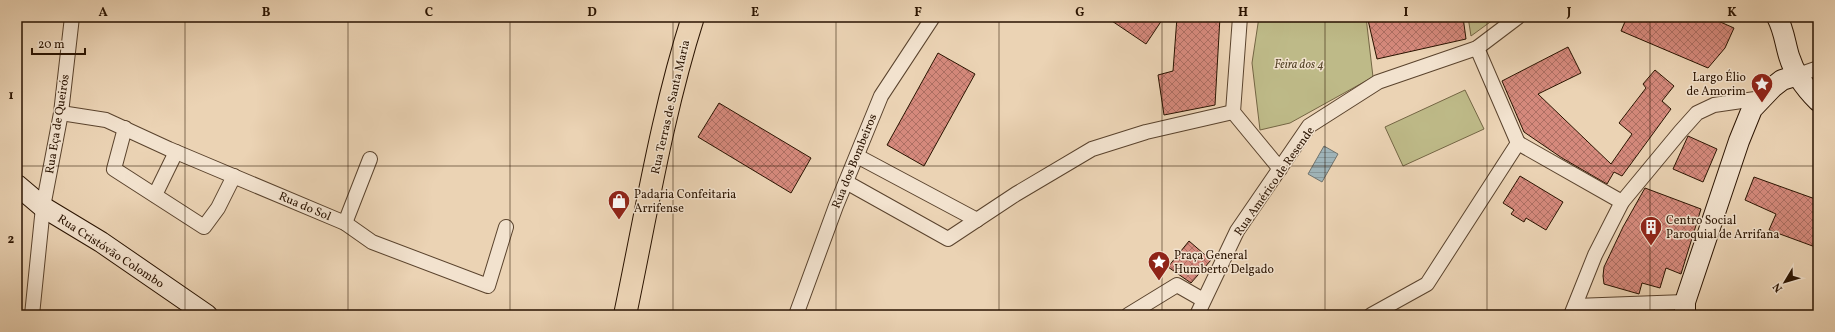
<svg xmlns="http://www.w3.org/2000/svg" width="1835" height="332" font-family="Vollkorn,serif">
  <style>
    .green { fill: #beba88; stroke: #746644 }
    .water { fill: url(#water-rules); stroke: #70746f }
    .building { fill: url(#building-cross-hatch); stroke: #2a1300 }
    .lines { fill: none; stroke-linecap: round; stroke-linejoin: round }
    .street-casing { stroke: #5a432d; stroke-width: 16 }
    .secondary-casing { stroke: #2a1300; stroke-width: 22 }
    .primary-casing { stroke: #2a1300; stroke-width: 24 }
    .street { stroke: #f2e2ce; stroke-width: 14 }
    .secondary { stroke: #f2e2ce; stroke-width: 20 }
    .primary { stroke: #ebd3b4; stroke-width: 22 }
    .grid { fill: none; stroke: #2a1300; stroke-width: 1; stroke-opacity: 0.55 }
    .labels { text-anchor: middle; stroke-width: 3; stroke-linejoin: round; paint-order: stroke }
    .park-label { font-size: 12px; font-style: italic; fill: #564529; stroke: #f2e2ce }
    .poi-label { font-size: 12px; fill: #2a1300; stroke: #f2e2ce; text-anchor: start }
    .street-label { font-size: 12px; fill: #2a1300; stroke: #f2e2ce }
    .neatline { fill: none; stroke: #2a1300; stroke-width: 1.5 }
    .grid-label { font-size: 13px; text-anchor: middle; font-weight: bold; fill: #2a1300 }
  </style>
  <defs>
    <pattern id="water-rules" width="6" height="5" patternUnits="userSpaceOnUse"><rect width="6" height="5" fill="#9fb4b9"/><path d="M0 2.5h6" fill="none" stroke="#899a9d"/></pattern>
    <pattern id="building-cross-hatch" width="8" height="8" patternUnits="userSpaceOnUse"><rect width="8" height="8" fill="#d5897c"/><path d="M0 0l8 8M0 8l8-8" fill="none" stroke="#ad6f63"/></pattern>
  </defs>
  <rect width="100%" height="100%" fill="#ebd3b4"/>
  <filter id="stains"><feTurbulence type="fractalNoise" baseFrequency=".005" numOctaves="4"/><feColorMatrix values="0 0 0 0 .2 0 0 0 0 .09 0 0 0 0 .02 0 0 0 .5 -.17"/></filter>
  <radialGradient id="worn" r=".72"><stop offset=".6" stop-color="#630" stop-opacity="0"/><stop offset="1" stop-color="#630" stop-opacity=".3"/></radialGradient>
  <g class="green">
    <polygon points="1259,17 1366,17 1373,77 1290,123 1260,130 1252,63"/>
    <polygon points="1468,17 1497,17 1471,36"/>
    <polygon points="1465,90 1484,129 1403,166 1385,127"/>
  </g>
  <polygon class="water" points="1324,146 1338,154 1322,182 1308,174"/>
  <g class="building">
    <polygon points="1106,17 1164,17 1146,44"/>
    <polygon points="1177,17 1220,17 1215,105 1164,115 1158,75 1173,71"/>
    <polygon points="1382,17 1463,17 1466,39 1377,59 1368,20"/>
    <polygon points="1627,17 1709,17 1734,28 1725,48 1708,68 1621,31"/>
    <polygon points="1568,47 1581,73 1538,94 1611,164 1632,134 1619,123 1646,88 1643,84 1655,70 1674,86 1662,101 1671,109 1622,176 1614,172 1607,184 1562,158 1524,132 1502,81"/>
    <polygon points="938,53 975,74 924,166 887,145"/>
    <polygon points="719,103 811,158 791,193 698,137"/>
    <polygon points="1688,136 1717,149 1703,182 1673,169"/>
    <polygon points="1520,176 1563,202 1546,230 1526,218 1524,222 1511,214 1514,210 1503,203"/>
    <polygon points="1754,177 1818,200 1818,248 1769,230 1776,214 1745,200"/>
    <polygon points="1645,188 1701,209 1681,274 1666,268 1660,288 1642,283 1639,294 1604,284 1603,276 1604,267 1623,227"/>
    <polygon points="1189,241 1211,260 1191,283 1168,267"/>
  </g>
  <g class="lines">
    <g class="street-casing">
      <g id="street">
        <polyline points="1240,17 1233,112 1280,169"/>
        <polyline points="1477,48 1518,143"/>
        <polyline points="1798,75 1818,68"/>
        <polyline points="61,113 106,120 169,149 345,223 372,242 488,286 506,227"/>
        <polyline points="125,128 114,169 204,227 218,208 234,176"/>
        <polyline points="1518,143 1622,202"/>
        <polyline points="857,156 977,220"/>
        <polyline points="846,182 948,239 1016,194 1092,149 1146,132 1233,112"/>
        <polyline points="155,195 176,152"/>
        <polyline points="345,223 370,159"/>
        <polyline points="1575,306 1685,302"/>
        <polyline points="32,315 43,207 61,113 72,17"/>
        <polyline points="796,315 836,206 881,96 933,17"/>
        <polyline points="1128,315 1177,285 1198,297"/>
        <polyline points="1197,315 1237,231 1309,126 1378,82 1477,48 1518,17"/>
        <polyline points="1371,315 1427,284 1518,143"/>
        <polyline points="1571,315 1595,255 1622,202 1680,132 1697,113 1714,105 1762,98"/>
      </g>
    </g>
    <g class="secondary-casing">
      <g id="secondary">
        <path d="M1777,17C1784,30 1785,43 1789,56C1794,73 1806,89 1818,101"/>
        <polyline points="17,185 43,207 101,242 207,315"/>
        <polyline points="1685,315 1685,302 1739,141 1752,109 1773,87 1782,80 1798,75"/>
      </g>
    </g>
    <g class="primary-casing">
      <path id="primary" d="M625,315C646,215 662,114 693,17"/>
    </g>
    <use href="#street" class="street"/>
    <use href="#secondary" class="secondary"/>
    <use href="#primary" class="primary"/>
  </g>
  <path class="grid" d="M185,17V315M348,17V315M510,17V315M673,17V315M836,17V315M999,17V315M1162,17V315M1325,17V315M1487,17V315M1650,17V315M17,166H1818"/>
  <defs>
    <g id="sight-pin" transform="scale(1.15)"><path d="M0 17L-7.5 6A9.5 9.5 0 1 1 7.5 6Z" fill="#8f2418" stroke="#f2e2ce"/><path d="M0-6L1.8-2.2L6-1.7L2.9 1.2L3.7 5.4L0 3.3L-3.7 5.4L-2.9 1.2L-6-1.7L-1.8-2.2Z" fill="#fff"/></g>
    <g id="shop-pin" transform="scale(1.15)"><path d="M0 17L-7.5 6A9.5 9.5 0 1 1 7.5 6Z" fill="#8f2418" stroke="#f2e2ce"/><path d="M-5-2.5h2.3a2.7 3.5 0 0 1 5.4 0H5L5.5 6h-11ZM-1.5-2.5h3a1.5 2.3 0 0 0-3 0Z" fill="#fff"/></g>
    <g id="building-pin" transform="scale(1.15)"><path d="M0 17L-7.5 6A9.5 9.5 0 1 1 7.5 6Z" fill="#8f2418" stroke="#f2e2ce"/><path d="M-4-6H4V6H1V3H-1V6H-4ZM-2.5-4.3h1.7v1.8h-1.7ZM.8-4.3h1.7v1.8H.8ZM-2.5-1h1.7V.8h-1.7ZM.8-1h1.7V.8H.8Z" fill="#fff"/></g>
  </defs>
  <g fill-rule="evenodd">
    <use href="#sight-pin" x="1762" y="84"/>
    <use href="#shop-pin" x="619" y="201"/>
    <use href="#building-pin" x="1651" y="227"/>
    <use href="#sight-pin" x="1159" y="262"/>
  </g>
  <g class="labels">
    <g class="park-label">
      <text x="1299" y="68">Feira dos 4</text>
    </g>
    <g class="poi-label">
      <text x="1746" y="81" text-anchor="end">Largo Élio<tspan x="1746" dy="14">de Amorim</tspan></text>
      <text x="634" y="198">Padaria Confeitaria<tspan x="634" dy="14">Arrifense</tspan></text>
      <text x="1666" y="224">Centro Social<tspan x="1666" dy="14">Paroquial de Arrifana</tspan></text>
      <text x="1174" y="259">Praça General<tspan x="1174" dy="14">Humberto Delgado</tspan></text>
    </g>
    <g class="street-label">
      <text transform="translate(670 107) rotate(-77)" y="4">Rua Terras de Santa Maria</text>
      <text transform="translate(57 124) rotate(-81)" y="4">Rua Eça de Queirós</text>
      <text transform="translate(854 161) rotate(-68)" y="4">Rua dos Bombeiros</text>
      <text transform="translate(1274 181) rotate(-55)" y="4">Rua Américo de Resende</text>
      <text transform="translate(305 206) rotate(23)" y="4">Rua do Sol</text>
      <text transform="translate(111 251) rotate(33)" y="4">Rua Cristóvão Colombo</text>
    </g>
  </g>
  <rect width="1835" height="332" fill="none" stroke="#ebd3b4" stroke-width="44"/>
  <g transform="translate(1785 282) rotate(232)" stroke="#f2e2ce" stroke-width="3" paint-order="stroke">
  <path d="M0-3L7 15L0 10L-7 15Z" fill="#2a1300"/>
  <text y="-6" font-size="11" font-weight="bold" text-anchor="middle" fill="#2a1300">N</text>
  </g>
  <path d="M32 48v6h53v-6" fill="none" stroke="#2a1300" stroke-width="2"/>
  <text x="38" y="48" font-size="12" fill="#2a1300" stroke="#f2e2ce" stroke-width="3" paint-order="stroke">20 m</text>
  <rect x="22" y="22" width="1791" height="288" class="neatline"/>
  <g class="grid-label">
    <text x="103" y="16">A</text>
    <text x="266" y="16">B</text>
    <text x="429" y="16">C</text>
    <text x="592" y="16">D</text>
    <text x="755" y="16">E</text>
    <text x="918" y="16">F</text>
    <text x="1080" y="16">G</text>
    <text x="1243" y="16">H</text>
    <text x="1406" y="16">I</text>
    <text x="1569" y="16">J</text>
    <text x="1732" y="16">K</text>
    <text x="11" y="99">1</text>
    <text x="11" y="243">2</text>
  </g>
  <rect width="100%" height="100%" filter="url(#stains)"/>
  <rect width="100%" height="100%" fill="url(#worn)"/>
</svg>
